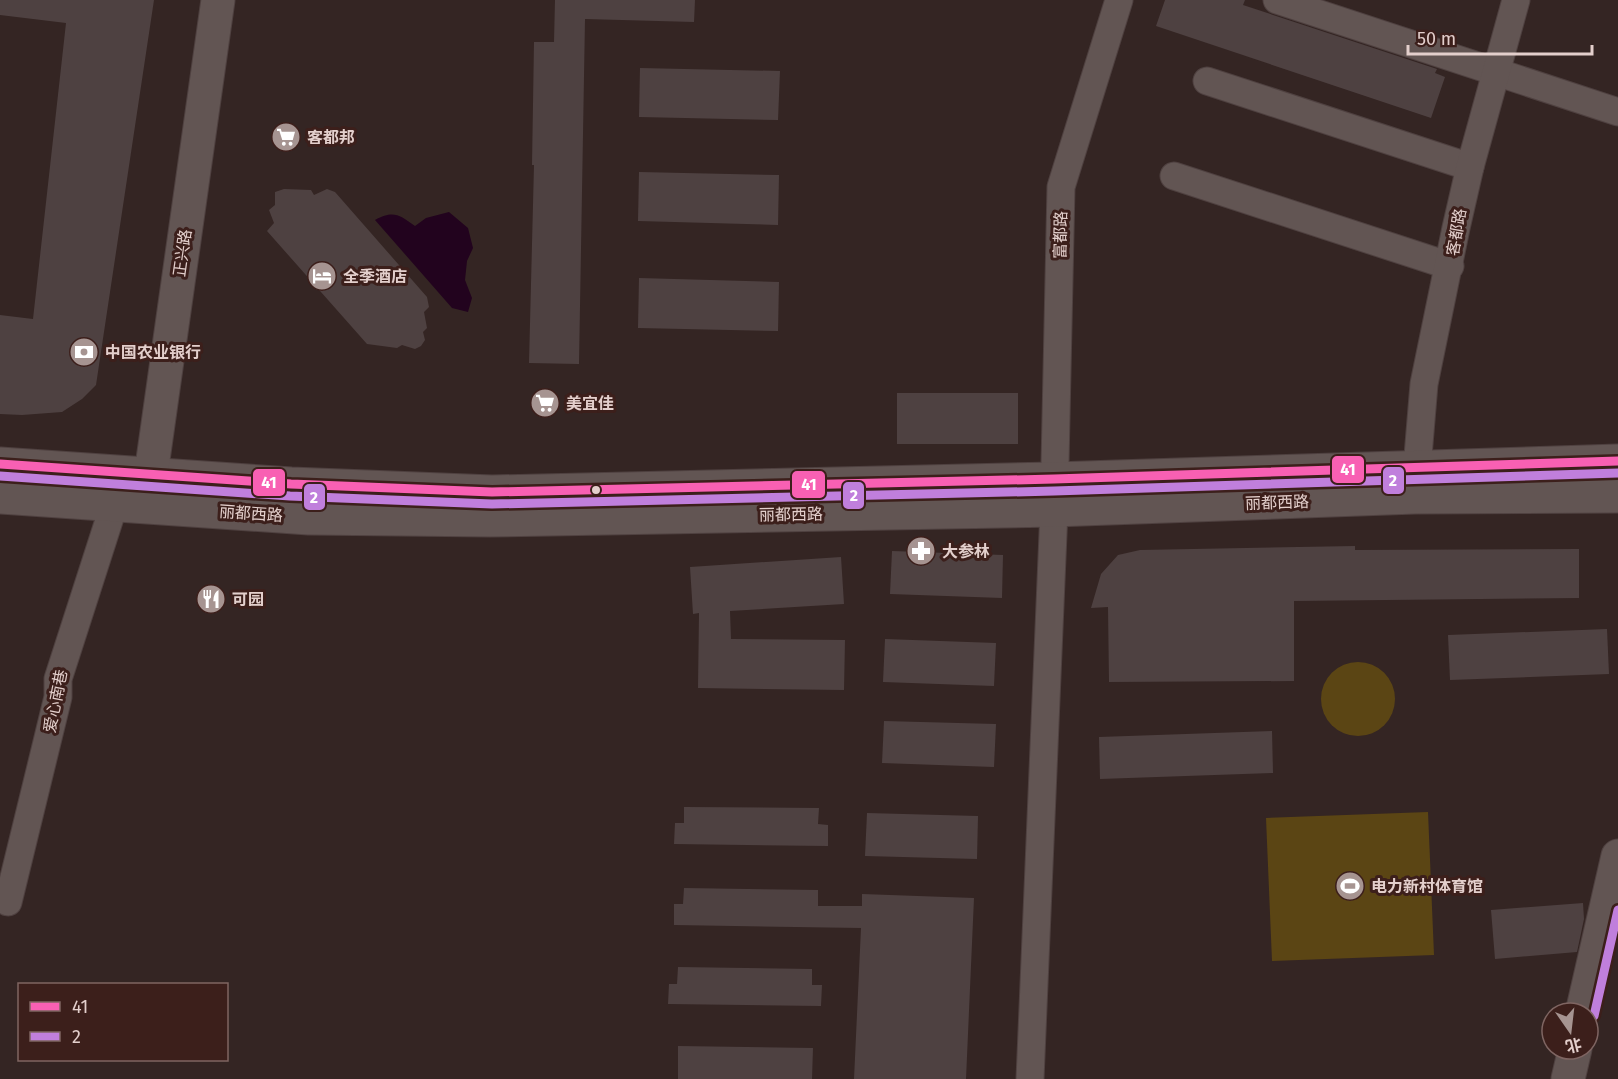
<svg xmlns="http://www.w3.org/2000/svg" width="1618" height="1079" font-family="'Fira Sans','Noto Sans SC',sans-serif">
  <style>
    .green { fill: #5b4514 }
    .water { fill: #22031e }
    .building { fill: #4e4141 }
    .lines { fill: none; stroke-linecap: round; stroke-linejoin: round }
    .street-casing { stroke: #4f4140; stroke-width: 29 }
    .secondary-casing { stroke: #4f4140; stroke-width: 35 }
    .street { stroke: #625553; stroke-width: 27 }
    .secondary { stroke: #625553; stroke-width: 33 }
    .bus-1-casing { stroke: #3c1f1b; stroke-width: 14 }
    .bus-2-casing { stroke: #3c1f1b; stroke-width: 14 }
    .bus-1 { stroke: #f860b3; stroke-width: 9 }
    .bus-2 { stroke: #c07fdc; stroke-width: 9 }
    .bus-dot { fill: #e3cfcc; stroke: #3c1f1b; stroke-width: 2 }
    .labels { text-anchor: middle; stroke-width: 6; stroke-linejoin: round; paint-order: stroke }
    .poi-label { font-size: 16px; font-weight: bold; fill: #e3cfcc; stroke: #3c1f1b; text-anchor: start }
    .street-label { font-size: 16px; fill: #e3cfcc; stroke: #3c1f1b }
    .line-badge { stroke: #3c1f1b; stroke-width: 2 }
    .badge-label { font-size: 16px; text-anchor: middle; font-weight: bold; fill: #fff }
  </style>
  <rect width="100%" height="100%" fill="#342523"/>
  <g class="green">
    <circle cx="1358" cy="699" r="37"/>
    <polygon points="1428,812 1434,955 1272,961 1266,818"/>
  </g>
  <path class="water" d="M449,212L468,228L473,248L467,261L465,280L472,298L468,312L452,308L375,220C394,210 399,215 415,226L426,218Z"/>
  <g class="building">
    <polygon points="0,0 154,0 96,385 82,399 62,412 22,415 0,414 0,315 33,319 66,23 0,15"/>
    <polygon points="555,0 695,0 694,22 585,19 579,364 529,363 534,165 532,165 534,42 554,42"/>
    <polygon points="1165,0 1245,0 1243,5 1437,69 1435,73 1445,77 1431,118 1156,26"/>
    <polygon points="640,68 780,71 778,120 639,117"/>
    <polygon points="639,172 779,175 778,225 638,221"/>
    <polygon points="284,189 311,190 314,195 327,189 335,192 427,297 429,307 424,312 427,328 423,332 425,340 421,346 415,349 402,345 397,348 367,344 267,231 274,223 269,210 275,205 275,192"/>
    <polygon points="639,278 779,282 778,331 638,328"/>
    <rect x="897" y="393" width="121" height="51"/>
    <polygon points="1355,546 1355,550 1579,549 1579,598 1294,601 1294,681 1109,682 1108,607 1091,608 1101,574 1118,555 1140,550"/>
    <polygon points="892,551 1003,555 1002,598 890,594"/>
    <polygon points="841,557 844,604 730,611 731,639 845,640 844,690 698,688 699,613 693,614 690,567"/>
    <polygon points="1607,629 1609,674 1450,680 1448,635"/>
    <polygon points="885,639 996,643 994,686 883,682"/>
    <polygon points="884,721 996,724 994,767 882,763"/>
    <polygon points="1272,731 1273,773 1100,779 1099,737"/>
    <polygon points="684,807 819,808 818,824 828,825 828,846 674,844 675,823 684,823"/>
    <polygon points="867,813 978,816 977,859 865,856"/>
    <polygon points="684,888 818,890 818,906 862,906 862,894 974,898 966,1079 854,1079 861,928 674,925 674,904 683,904"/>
    <polygon points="1583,903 1584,919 1577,952 1495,959 1491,910"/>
    <polygon points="678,967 812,969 812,985 822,985 821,1006 668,1004 669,984 677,984"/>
    <polygon points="678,1046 813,1048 812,1079 678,1079"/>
  </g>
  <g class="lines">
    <g class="street-casing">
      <g id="street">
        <polyline points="1277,0 1618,112"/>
        <polyline points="1207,81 1470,167"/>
        <polyline points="1174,176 1450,266"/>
        <polyline points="1417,468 1424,384 1456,228 1470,167 1516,0"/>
        <polyline points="8,902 58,697 58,679 114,505"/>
        <polyline points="1030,1079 1054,510 1061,187 1119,0"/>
      </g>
    </g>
    <g class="secondary-casing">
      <g id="secondary">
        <polyline points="0,464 291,484 492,492 1054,479 1618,461"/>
        <polyline points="148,495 218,0"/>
        <polyline points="0,497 309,518 490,520 1054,510 1415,497 1618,496"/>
        <polyline points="1582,1013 1618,856"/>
        <polyline points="1568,1079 1575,1049"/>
      </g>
    </g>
    <use href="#street" class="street"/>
    <use href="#secondary" class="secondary"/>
    <g class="bus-1-casing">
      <polyline id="bus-1" points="0,464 291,484 492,492 1054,479 1618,461"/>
    </g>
    <g class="bus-2-casing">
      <g id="bus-2">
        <polyline points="0,476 290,496 492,504 1054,491 1618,473"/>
        <polyline points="1594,1016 1618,910"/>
      </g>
    </g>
    <use href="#bus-1" class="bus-1"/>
    <use href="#bus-2" class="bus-2"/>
  </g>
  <defs>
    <g id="supermarket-disc" transform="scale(1.5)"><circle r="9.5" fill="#a69491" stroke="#3c1f1b"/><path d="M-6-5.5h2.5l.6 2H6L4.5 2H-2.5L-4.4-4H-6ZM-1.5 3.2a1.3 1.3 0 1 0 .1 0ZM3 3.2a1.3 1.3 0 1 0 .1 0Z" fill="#fff"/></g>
    <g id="hotel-disc" transform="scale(1.5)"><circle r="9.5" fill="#a69491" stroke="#3c1f1b"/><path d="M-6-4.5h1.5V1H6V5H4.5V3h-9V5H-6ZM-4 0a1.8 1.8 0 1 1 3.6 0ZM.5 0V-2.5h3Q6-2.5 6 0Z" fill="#fff"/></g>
    <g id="bank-disc" transform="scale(1.5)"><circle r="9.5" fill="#a69491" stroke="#3c1f1b"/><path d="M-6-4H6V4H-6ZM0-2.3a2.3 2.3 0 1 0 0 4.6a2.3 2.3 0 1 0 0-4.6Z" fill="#fff"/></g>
    <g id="pharmacy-disc" transform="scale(1.5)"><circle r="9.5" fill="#a69491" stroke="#3c1f1b"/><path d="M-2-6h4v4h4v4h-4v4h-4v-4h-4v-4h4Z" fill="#fff"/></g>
    <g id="restaurant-disc" transform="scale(1.5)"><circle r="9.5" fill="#a69491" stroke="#3c1f1b"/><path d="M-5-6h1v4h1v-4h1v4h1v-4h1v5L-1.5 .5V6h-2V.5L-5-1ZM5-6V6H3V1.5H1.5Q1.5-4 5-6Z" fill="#fff"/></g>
    <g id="stadium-disc" transform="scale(1.5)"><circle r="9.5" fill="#a69491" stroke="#3c1f1b"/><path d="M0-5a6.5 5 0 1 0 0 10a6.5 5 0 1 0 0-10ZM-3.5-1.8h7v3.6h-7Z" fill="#fff"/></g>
  </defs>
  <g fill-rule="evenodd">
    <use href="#supermarket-disc" x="286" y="137"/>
    <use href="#hotel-disc" x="322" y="276"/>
    <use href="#bank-disc" x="84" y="352"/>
    <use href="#supermarket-disc" x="545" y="403"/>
    <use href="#pharmacy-disc" x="921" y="551"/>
    <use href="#restaurant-disc" x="211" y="599"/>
    <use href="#stadium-disc" x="1350" y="886"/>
  </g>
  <circle class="bus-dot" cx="596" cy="490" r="5"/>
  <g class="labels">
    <g class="poi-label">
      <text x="307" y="143">客都邦</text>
      <text x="343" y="282">全季酒店</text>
      <text x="105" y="358">中国农业银行</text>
      <text x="566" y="409">美宜佳</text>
      <text x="942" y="557">大参林</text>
      <text x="232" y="605">可园</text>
      <text x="1371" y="892">电力新村体育馆</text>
    </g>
    <g class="street-label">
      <text transform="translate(1456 232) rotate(-80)" y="6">客都路</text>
      <text transform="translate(1060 235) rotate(-89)" y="6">富都路</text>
      <text transform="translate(182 253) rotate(-82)" y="6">正兴路</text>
      <text transform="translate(1277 502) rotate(-2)" y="6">丽都西路</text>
      <text transform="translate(251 513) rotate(4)" y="6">丽都西路</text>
      <text transform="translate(791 514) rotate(-1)" y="6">丽都西路</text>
      <text transform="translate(55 701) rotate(-79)" y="6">爱心南巷</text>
    </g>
  </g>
  <g class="line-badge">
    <rect x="1331" y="455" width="34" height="29" rx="6" fill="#f860b3"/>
    <rect x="1382" y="466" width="23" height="29" rx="6" fill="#c07fdc"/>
    <rect x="252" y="468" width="34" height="29" rx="6" fill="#f860b3"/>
    <rect x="791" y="470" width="35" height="29" rx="6" fill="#f860b3"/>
    <rect x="842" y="481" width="23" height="29" rx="6" fill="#c07fdc"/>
    <rect x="303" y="483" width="23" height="28" rx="6" fill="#c07fdc"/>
  </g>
  <g class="badge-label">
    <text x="1348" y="475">41</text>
    <text x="1393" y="486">2</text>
    <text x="269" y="488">41</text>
    <text x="809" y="490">41</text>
    <text x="854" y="501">2</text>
    <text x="314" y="503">2</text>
  </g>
  <rect x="18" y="983" width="210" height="78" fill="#3c1f1b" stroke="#7f6562" stroke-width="1.5"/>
  <rect x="30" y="1002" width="30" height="9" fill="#f860b3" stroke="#7f6562" stroke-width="1.5"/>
  <text x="72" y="1013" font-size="18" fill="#e3cfcc">41</text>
  <rect x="30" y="1032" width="30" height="9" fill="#c07fdc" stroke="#7f6562" stroke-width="1.5"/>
  <text x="72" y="1043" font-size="18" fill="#e3cfcc">2</text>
  <g transform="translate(1570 1031) rotate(166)"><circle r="28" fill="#3c1f1b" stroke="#7f6562" stroke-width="1.5"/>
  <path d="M0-4.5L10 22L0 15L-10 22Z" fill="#a69491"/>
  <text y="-9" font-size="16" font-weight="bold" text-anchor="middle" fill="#e3cfcc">北</text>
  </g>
  <path d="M1408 45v9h184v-9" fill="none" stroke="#e3cfcc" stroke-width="3"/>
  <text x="1417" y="45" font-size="18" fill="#e3cfcc" stroke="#3c1f1b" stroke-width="4.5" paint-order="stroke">50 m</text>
</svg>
